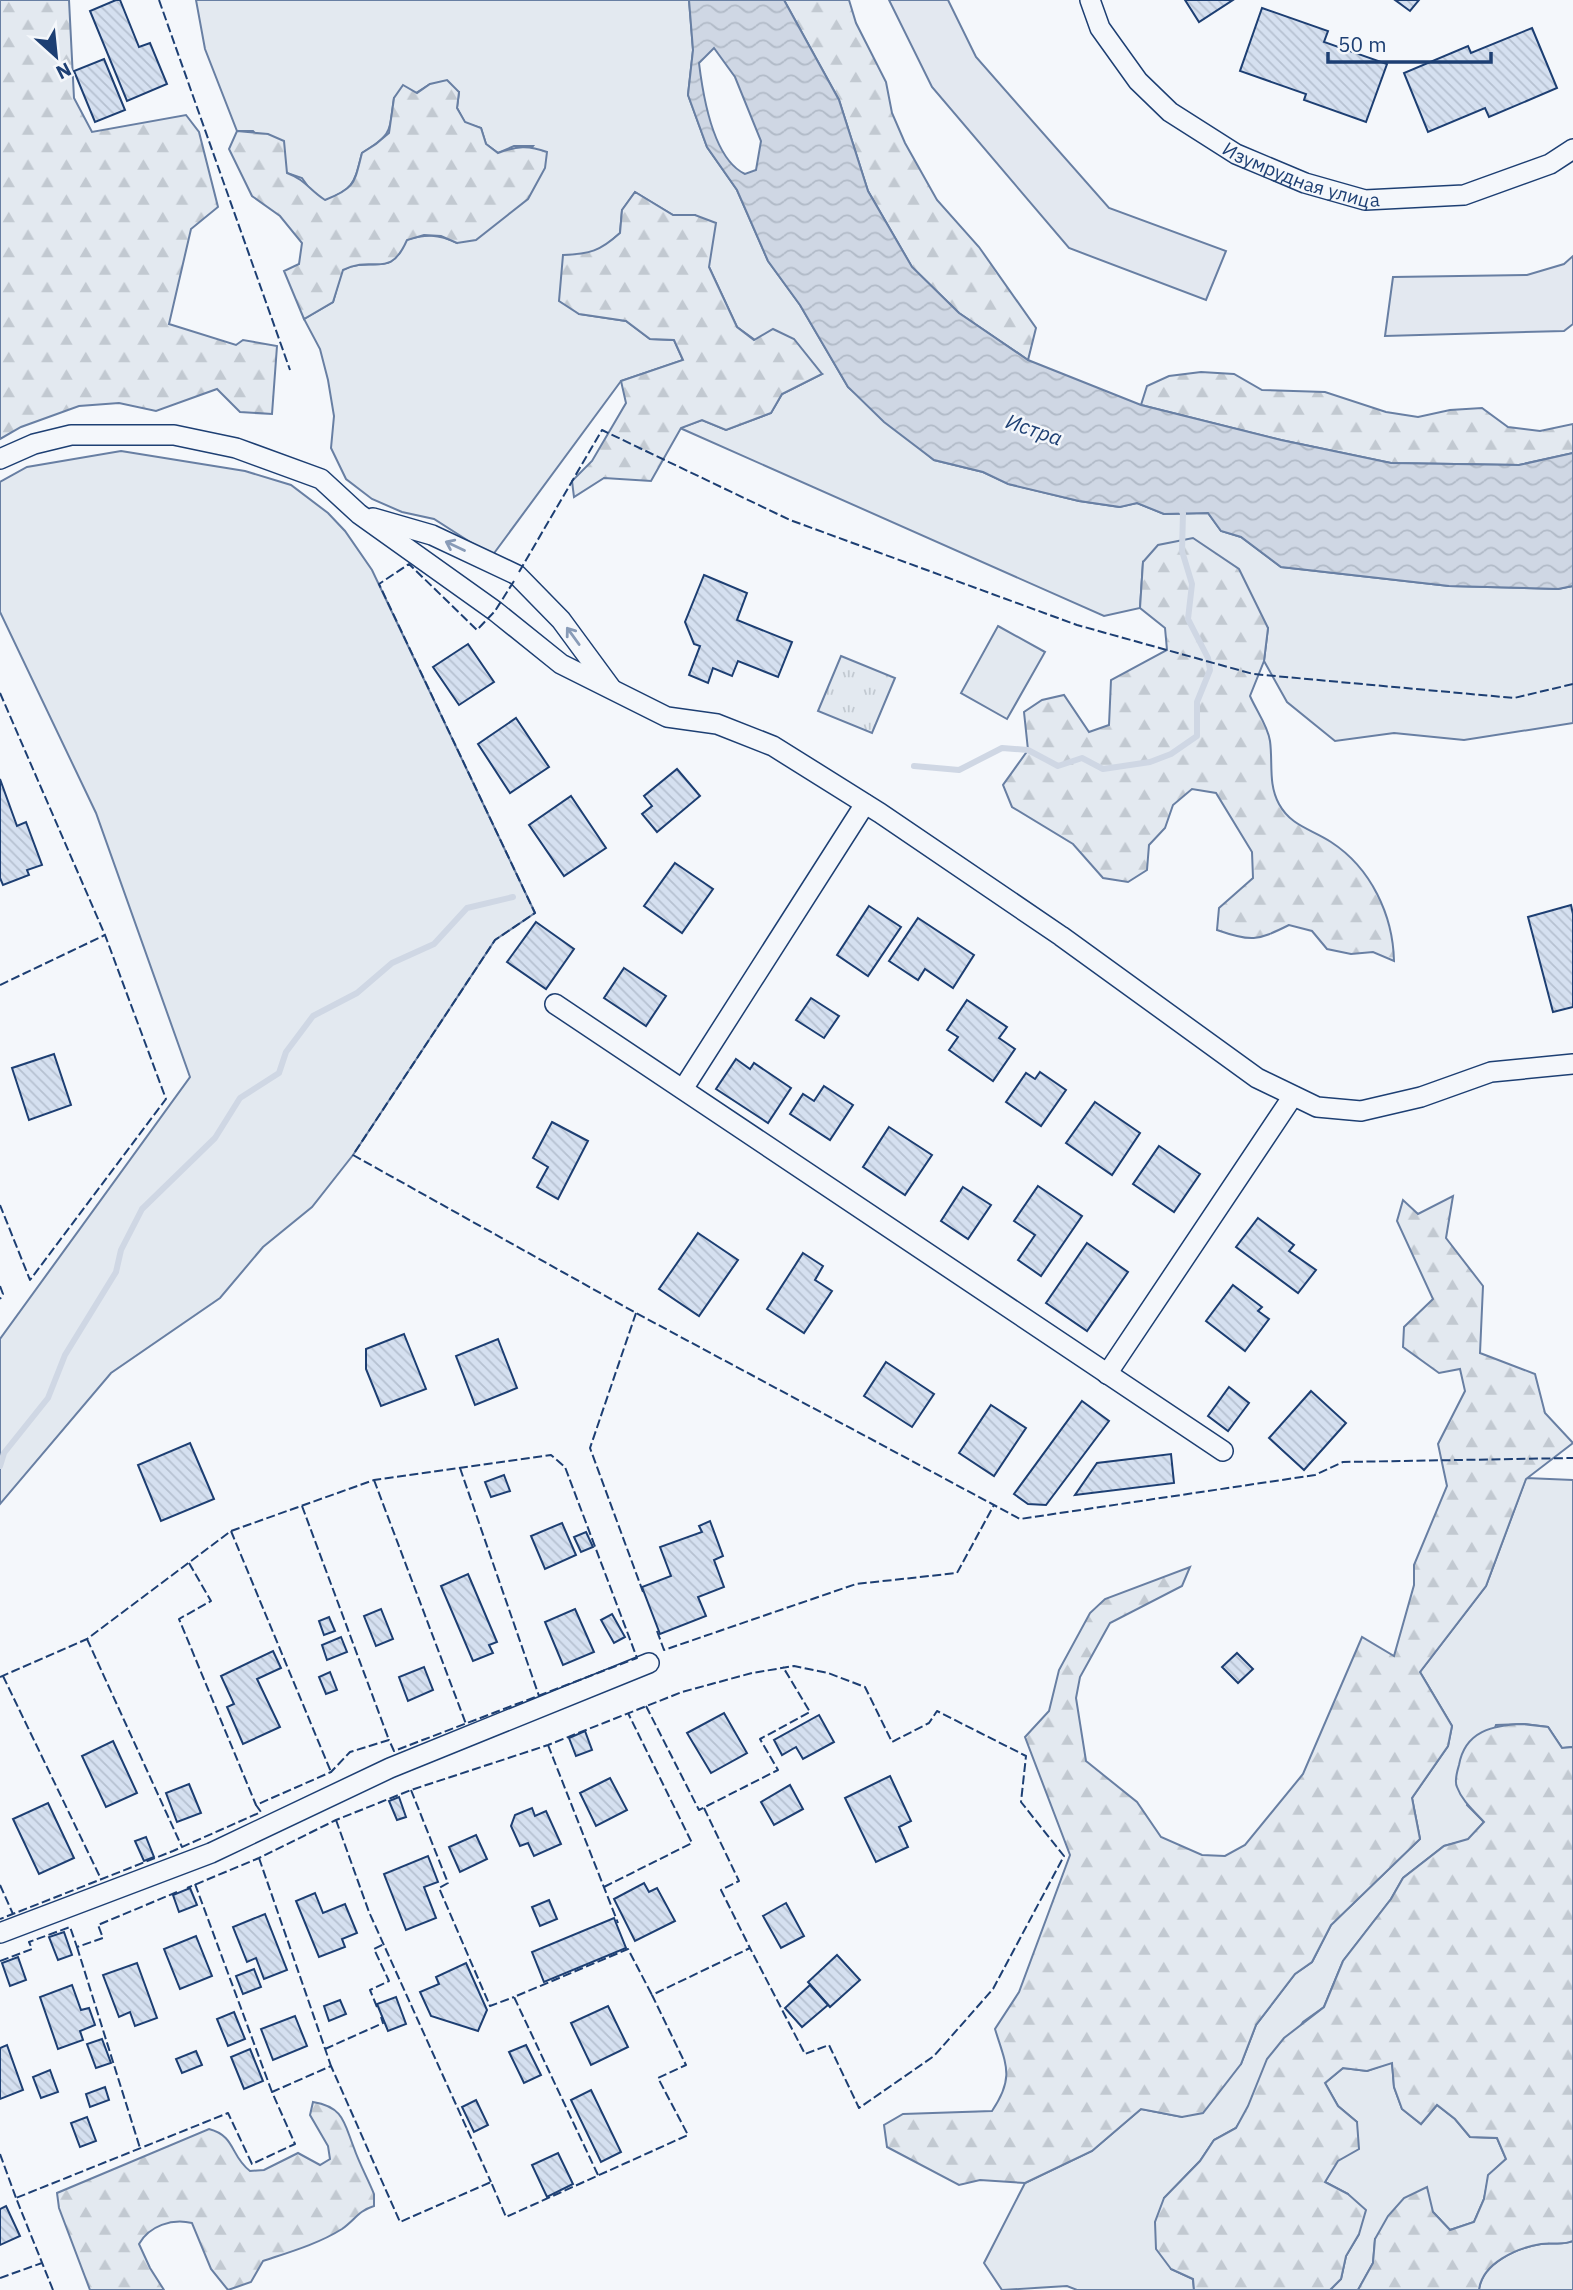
<svg xmlns="http://www.w3.org/2000/svg" width="1573" height="2290" font-family="'IBM Plex Sans',sans-serif">
  <style>
    .green { fill: #e3e9f0; stroke: #687fa3; stroke-width: 2 }
    .forest { fill: url(#forest-firs); stroke: #687fa3; stroke-width: 2 }
    .park { fill: url(#park-tufts); stroke: #687fa3; stroke-width: 2 }
    .parking { fill: #e3e8f0; stroke: #687fa3; stroke-width: 2 }
    .water { fill: url(#water-waves); stroke: #687fa3; stroke-width: 2; fill-rule: evenodd }
    .lines { fill: none; stroke-linecap: round; stroke-linejoin: round }
    .stream { stroke: #cfd7e4; stroke-width: 6 }
    .building { fill: url(#building-back-hatch); stroke: #1d3f73; stroke-width: 2 }
    .minor-casing { stroke: #1d3f73; stroke-width: 22 }
    .minor { stroke: #f4f7fb; stroke-width: 19 }
    .fence { stroke: #1d3f73; stroke-width: 2; stroke-dasharray: 9 3.5; stroke-linecap: butt }
    .oneway { stroke: #889bb7 }
    .labels { text-anchor: middle; stroke-width: 5; stroke-linejoin: round; paint-order: stroke }
    .street-label { font-size: 19px; fill: #1d3f73; stroke: #f4f7fb }
    .water-label { font-size: 21px; font-style: italic; fill: #1d3f73; stroke: #f4f7fb }
  </style>
  <defs>
    <pattern id="forest-firs" width="22" height="20" patternUnits="userSpaceOnUse" patternTransform="scale(1.75)"><rect width="22" height="20" fill="#e3e9f0"/><path d="M5 1l3.5 6h-7zM16 11l3.5 6h-7z" fill="#c2c9d1"/></pattern>
    <pattern id="park-tufts" width="24" height="20" patternUnits="userSpaceOnUse" patternTransform="scale(1.75)"><rect width="24" height="20" fill="#e3e9f0"/><path d="M3 7l-1-3M5 7V3M7 7l1-3M15 17l-1-3M17 17v-4M19 17l1-3" fill="none" stroke="#c2c9d1"/></pattern>
    <pattern id="water-waves" width="16" height="10" patternUnits="userSpaceOnUse" patternTransform="scale(1.75)"><rect width="16" height="10" fill="#cfd7e4"/><path d="M0 5q4-4 8 0t8 0" fill="none" stroke="#b1bac7"/></pattern>
    <pattern id="building-back-hatch" width="6" height="6" patternUnits="userSpaceOnUse" patternTransform="scale(1.75)"><rect width="6" height="6" fill="#d5e0f0"/><path d="M-1 5l2 2M0 0l6 6M5-1l2 2" fill="none" stroke="#b6c1d1"/></pattern>
  </defs>
  <rect width="100%" height="100%" fill="#f4f7fb"/>
  <g class="green">
    <path d="M196,0H689L693,50L688,95L707,147L737,190L768,261L800,305L848,387L934,460L983,472L1009,484L1079,501L1119,507L1137,503L1164,514L1208,513L1221,531L1241,537L1281,567L1449,586L1558,589L1573,586V723L1464,740L1394,733L1335,741L1287,702L1264,661L1268,628L1143,562L1140,608L1104,616L680,428L702,420L726,430L771,413L782,394L822,374L755,340L737,327L709,267L695,215H673L635,192L622,210L620,233L604,247L585,255L579,314L626,321L650,339L674,340L683,360L621,381L492,556L434,519L402,512L372,499L346,479L331,448L334,416L328,380L320,349L304,319L333,302L342,270C373,255 390,280 406,240C426,234 438,234 457,243L533,146H514L498,153L486,144L481,128L465,123L457,108L459,92L430,84L416,93L394,98C389,132 393,134 362,153C354,183 355,188 325,201L312,192L302,178L287,173L253,131H237L205,49Z"/>
    <polygon points="121,451 245,471 291,485 328,513 345,531 372,570 535,913 495,940 353,1155 312,1207 263,1247 220,1298 111,1373 0,1504 0,1339 190,1077 96,813 0,612 0,482 27,467"/>
    <polygon points="998,626 1045,652 1007,719 961,693"/>
    <polygon points="1526,1478 1573,1480 1573,1747 1562,1748 1548,1727 1523,1724 1496,1725 1467,1805 1484,1822 1468,1840 1444,1846 1403,1878 1391,1899 1343,1961 1324,2007 1303,2022 1236,2128 1214,2140 1200,2161 1164,2198 1171,2269 1193,2279 1194,2290 1077,2290 1067,2286 1002,2290 984,2263 1025,2183 1092,2151 1141,2109 1182,2117 1241,2064 1256,2025 1295,1974 1312,1962 1331,1925 1420,1839 1412,1798 1448,1746 1452,1726 1420,1672 1486,1586"/>
    <polygon points="1392,2062 1394,2087 1402,2109 1421,2124 1437,2105 1455,2119 1470,2137 1497,2138 1506,2159 1489,2175 1484,2199 1474,2222 1450,2230 1433,2212 1375,2239 1373,2263 1358,2290 1330,2290 1341,2279 1346,2256 1359,2234 1348,2194 1325,2182 1357,2122 1338,2106 1325,2083 1343,2068 1367,2071"/>
    <path d="M1573,2241V2290H1479C1482,2263 1517,2248 1541,2244C1552,2242 1562,2246 1573,2241Z"/>
  </g>
  <g class="forest">
    <polygon points="0,0 69,0 74,98 92,132 186,115 199,132 218,207 191,229 169,324 236,345 243,340 277,346 272,414 240,412 217,389 156,411 119,403 79,406 21,427 0,439"/>
    <polygon points="784,0 849,0 856,23 886,82 892,113 905,143 937,200 979,247 1036,328 1028,360 959,313 912,267 868,191 839,100"/>
    <path d="M447,80L459,92L457,108L465,122L481,128L486,144L498,153C517,146 528,145 547,152L545,168L528,199L476,240L457,243L441,236L424,235L407,240C389,281 374,254 343,270L333,302L304,319L284,271L299,264L302,243L280,216L252,196L229,149L237,131L268,134L284,141L287,173C306,180 309,190 325,200C356,188 354,183 362,153L376,144L389,133L394,98L403,85L417,93L430,84Z"/>
    <path d="M635,192L673,215H695L716,223L709,267L737,327L754,340L773,329L794,339L822,374L782,394L771,413L726,430L702,420L681,428L651,481L604,478L574,497L572,481L592,461L626,403L621,381L683,360L674,340L650,339L626,321L579,314L559,301L563,255C590,254 600,251 620,233L622,210Z"/>
    <polygon points="1201,372 1234,374 1262,390 1325,392 1386,412 1418,417 1450,410 1482,408 1508,427 1540,431 1573,424 1573,453 1519,465 1391,463 1281,440 1141,405 1147,386 1169,376"/>
    <path d="M1193,538L1239,569L1268,628L1264,661L1250,696C1256,710 1268,726 1270,741C1273,763 1268,784 1279,804C1291,826 1311,829 1331,842C1371,868 1393,915 1394,961L1373,952L1351,954L1327,949L1312,931L1289,925C1257,941 1251,942 1217,930L1219,908L1253,878L1252,852L1216,793L1192,789L1173,805L1165,828L1149,845L1147,870L1128,882L1103,878L1073,844L1012,807L1003,785L1028,750L1024,712L1042,700L1064,695L1089,732L1109,725L1111,680L1167,650L1165,628L1140,608L1143,562L1158,545Z"/>
    <path d="M1453,1196L1446,1238L1483,1286L1480,1353L1535,1374L1545,1413L1573,1443L1526,1479L1486,1586L1420,1672L1452,1726L1448,1746L1412,1798L1420,1839L1331,1925L1312,1962L1295,1974L1256,2025L1241,2064L1203,2113L1182,2117L1141,2109L1092,2151L1025,2183L980,2180L959,2185L887,2147L884,2125L903,2114L992,2111C1015,2077 1006,2065 995,2029L1019,1992L1070,1855L1025,1737L1049,1711L1059,1670L1090,1613L1105,1599L1190,1567L1182,1586L1110,1623L1080,1677L1076,1698L1086,1761L1137,1802L1161,1837L1202,1855L1225,1856L1245,1845L1303,1774L1362,1637L1394,1656L1414,1585V1565L1447,1486L1438,1444L1465,1391L1460,1369L1439,1373L1403,1347L1404,1327L1433,1299L1397,1221L1403,1200L1418,1214Z"/>
    <path d="M1523,1724L1548,1727L1562,1748L1573,1747V2241C1562,2246 1552,2242 1541,2244C1517,2248 1482,2263 1479,2290H1358L1373,2263L1375,2239L1388,2216L1404,2198L1427,2187L1433,2212L1450,2230L1474,2222L1484,2199L1488,2175L1506,2159L1497,2138L1470,2137L1455,2119L1437,2105L1421,2124L1402,2109L1394,2087L1392,2063L1367,2071L1343,2068L1325,2083L1338,2106L1357,2122L1359,2149L1338,2161L1325,2182L1348,2194L1366,2210L1359,2234L1346,2256L1341,2279L1330,2290H1194L1193,2279L1171,2269L1156,2249L1155,2222L1164,2198L1200,2161L1214,2140L1236,2128L1248,2106L1267,2059L1284,2038L1324,2007L1343,1961L1391,1899L1403,1878L1444,1846L1468,1839L1484,1822C1474,1811 1462,1801 1457,1787C1454,1781 1457,1772 1459,1765C1465,1731 1493,1725 1523,1724Z"/>
    <path d="M313,2102C344,2107 344,2123 354,2148C359,2163 368,2179 374,2194V2206C358,2211 355,2220 342,2229C318,2244 290,2252 263,2261L251,2282L228,2290L211,2269L192,2223C172,2218 149,2226 139,2244L150,2268L164,2290H90L59,2208L57,2193L209,2129C236,2136 230,2156 250,2171L264,2170L298,2153L320,2165L330,2159L328,2146L310,2115Z"/>
  </g>
  <polygon class="park" points="841,656 895,678 872,733 818,711"/>
  <g class="parking">
    <polygon points="889,0 948,0 976,57 1109,208 1226,251 1206,300 1069,248 932,87"/>
    <polygon points="1573,256 1573,324 1564,331 1385,336 1393,277 1527,275 1564,264"/>
  </g>
  <path class="water" d="M689,0H784L839,100L868,191L912,267L959,313L1028,360L1141,405L1281,440L1391,463L1519,465L1573,453V586L1558,589L1449,586L1281,567L1241,537L1221,531L1208,513L1164,514L1137,503L1120,507L1079,501L1008,484L983,472L934,460L884,422L848,387L800,305L768,261L737,190L707,147L688,95L693,50ZM714,48L735,77L761,141L756,170L745,174C713,159 703,96 699,63Z"/>
  <g class="lines">
    <g class="stream">
      <polyline points="914,766 959,770 1002,748 1028,750 1058,766 1082,758 1103,769 1150,762 1171,754 1197,736 1197,702 1210,670 1208,658 1188,619 1192,584 1182,551 1183,513 1180,509"/>
      <polyline points="0,1466 4,1453 48,1398 65,1355 116,1272 121,1250 142,1209 215,1138 240,1098 279,1073 286,1052 313,1016 357,993 392,963 434,944 467,908 513,897"/>
    </g>
  </g>
  <g class="building">
    <polygon points="116,0 120,0 139,47 150,43 167,84 127,101 90,11"/>
    <polygon points="1185,0 1233,0 1199,22"/>
    <polygon points="1395,0 1419,0 1410,11"/>
    <polygon points="1262,8 1328,31 1324,42 1387,64 1366,122 1304,100 1306,94 1240,71"/>
    <polygon points="1532,28 1557,88 1489,117 1485,108 1428,132 1404,73 1468,46 1471,53"/>
    <polygon points="104,59 125,110 95,122 74,71"/>
    <polygon points="704,575 747,593 737,620 792,642 778,677 738,661 732,676 713,668 708,683 689,675 700,646 694,644 685,622"/>
    <polygon points="468,644 494,682 459,705 433,667"/>
    <polygon points="516,718 549,767 510,793 478,744"/>
    <polygon points="677,769 700,796 657,832 642,814 652,806 644,796"/>
    <polygon points="0,779 17,826 26,822 42,865 27,870 29,875 3,885 0,878"/>
    <polygon points="571,796 606,848 564,876 529,825"/>
    <polygon points="675,863 713,889 682,933 644,906"/>
    <polygon points="1571,905 1573,914 1573,1007 1553,1012 1528,917"/>
    <polygon points="869,906 901,927 868,976 837,955"/>
    <polygon points="918,918 974,955 953,988 925,969 918,980 889,961"/>
    <polygon points="536,922 574,949 546,989 507,962"/>
    <polygon points="624,968 666,996 646,1026 604,998"/>
    <polygon points="811,998 839,1016 824,1038 796,1020"/>
    <polygon points="967,1000 1007,1027 999,1038 1015,1049 993,1081 949,1050 958,1037 947,1030"/>
    <polygon points="54,1054 71,1105 29,1120 12,1068"/>
    <polygon points="736,1059 750,1069 754,1063 791,1088 768,1123 716,1089"/>
    <polygon points="1040,1072 1066,1090 1041,1126 1006,1102 1026,1073 1035,1079"/>
    <polygon points="824,1086 853,1105 830,1140 790,1114 803,1094 814,1101"/>
    <polygon points="1095,1102 1140,1133 1112,1175 1066,1143"/>
    <polygon points="552,1122 588,1141 558,1199 537,1187 548,1167 533,1158"/>
    <polygon points="889,1127 932,1155 905,1195 863,1167"/>
    <polygon points="1159,1146 1200,1174 1174,1212 1133,1184"/>
    <polygon points="1038,1186 1082,1216 1041,1276 1018,1260 1035,1235 1014,1221"/>
    <polygon points="963,1187 991,1205 968,1239 941,1221"/>
    <polygon points="1258,1218 1294,1245 1289,1251 1316,1270 1298,1293 1236,1247"/>
    <polygon points="698,1233 738,1260 699,1316 659,1289"/>
    <polygon points="1087,1243 1128,1272 1087,1331 1046,1303"/>
    <polygon points="803,1253 823,1266 815,1280 832,1291 804,1333 767,1309"/>
    <polygon points="1233,1285 1262,1307 1258,1311 1269,1319 1245,1351 1206,1321"/>
    <polygon points="404,1334 426,1389 381,1406 366,1369 366,1349"/>
    <polygon points="498,1339 517,1388 475,1405 456,1356"/>
    <polygon points="886,1362 934,1394 912,1427 864,1396"/>
    <polygon points="1229,1387 1249,1403 1228,1431 1208,1416"/>
    <polygon points="1311,1391 1346,1423 1304,1470 1269,1438"/>
    <polygon points="1082,1401 1109,1421 1046,1505 1028,1504 1014,1494"/>
    <polygon points="991,1405 1026,1428 994,1476 959,1453"/>
    <polygon points="190,1443 214,1499 161,1521 138,1465"/>
    <polygon points="1171,1454 1174,1483 1075,1495 1097,1463"/>
    <polygon points="504,1475 510,1491 491,1497 485,1482"/>
    <polygon points="710,1521 723,1556 714,1560 724,1587 698,1597 706,1616 660,1634 642,1587 671,1576 660,1547 702,1532 699,1526"/>
    <polygon points="562,1523 576,1555 545,1569 531,1536"/>
    <polygon points="586,1532 593,1547 581,1552 574,1537"/>
    <polygon points="468,1574 497,1642 489,1645 493,1653 473,1661 441,1586"/>
    <polygon points="381,1609 393,1639 376,1646 364,1616"/>
    <polygon points="575,1609 594,1652 563,1665 545,1622"/>
    <polygon points="612,1614 625,1637 614,1643 601,1620"/>
    <polygon points="329,1617 335,1631 324,1635 319,1621"/>
    <polygon points="341,1637 347,1652 327,1660 322,1645"/>
    <polygon points="273,1651 281,1668 257,1679 280,1727 243,1744 227,1707 234,1704 221,1676"/>
    <polygon points="1237,1653 1253,1669 1238,1683 1222,1667"/>
    <polygon points="424,1667 433,1690 408,1701 399,1677"/>
    <polygon points="330,1672 337,1690 326,1694 319,1677"/>
    <polygon points="724,1713 747,1753 711,1773 687,1733"/>
    <polygon points="819,1715 834,1742 803,1759 796,1747 782,1755 774,1740"/>
    <polygon points="585,1731 592,1750 576,1756 569,1738"/>
    <polygon points="113,1741 137,1793 106,1807 82,1756"/>
    <polygon points="890,1776 911,1821 899,1827 908,1847 876,1862 845,1798"/>
    <polygon points="610,1778 627,1810 596,1826 580,1793"/>
    <polygon points="189,1784 201,1813 177,1822 166,1793"/>
    <polygon points="790,1785 803,1809 774,1825 761,1802"/>
    <polygon points="399,1797 406,1817 397,1820 389,1801"/>
    <polygon points="48,1803 74,1858 39,1874 13,1819"/>
    <polygon points="532,1808 535,1816 546,1811 561,1844 534,1856 528,1843 520,1846 511,1826 515,1815"/>
    <polygon points="476,1835 487,1859 460,1872 449,1847"/>
    <polygon points="146,1837 154,1857 144,1861 135,1841"/>
    <polygon points="428,1856 438,1882 424,1887 436,1918 406,1930 384,1874"/>
    <polygon points="644,1883 649,1892 657,1888 675,1921 635,1941 614,1899"/>
    <polygon points="190,1888 197,1905 179,1912 173,1895"/>
    <polygon points="315,1893 323,1913 345,1904 357,1933 342,1939 345,1947 319,1957 296,1901"/>
    <polygon points="549,1900 557,1919 540,1926 532,1907"/>
    <polygon points="786,1903 804,1936 781,1948 763,1916"/>
    <polygon points="265,1914 287,1970 264,1979 256,1958 247,1962 233,1927"/>
    <polygon points="614,1918 626,1948 544,1982 532,1952"/>
    <polygon points="64,1932 72,1955 58,1960 49,1937"/>
    <polygon points="196,1936 212,1976 180,1989 164,1949"/>
    <polygon points="837,1955 860,1980 830,2007 808,1982"/>
    <polygon points="18,1957 26,1980 10,1986 2,1963"/>
    <polygon points="137,1963 157,2018 135,2026 130,2012 119,2017 103,1975"/>
    <polygon points="466,1963 487,2010 478,2031 431,2016 420,1992 439,1984 436,1977"/>
    <polygon points="254,1969 261,1987 243,1994 236,1976"/>
    <polygon points="72,1985 81,2010 89,2008 95,2025 80,2031 83,2040 58,2049 40,1997"/>
    <polygon points="810,1985 828,2005 802,2027 785,2008"/>
    <polygon points="396,1997 406,2024 388,2031 377,2004"/>
    <polygon points="340,2000 346,2014 329,2021 324,2006"/>
    <polygon points="608,2006 628,2047 591,2065 571,2023"/>
    <polygon points="234,2012 245,2039 228,2046 217,2019"/>
    <polygon points="295,2016 307,2046 273,2060 261,2029"/>
    <polygon points="102,2039 111,2063 96,2068 87,2044"/>
    <polygon points="7,2045 23,2090 0,2099 0,2048"/>
    <polygon points="526,2045 541,2075 524,2083 509,2052"/>
    <polygon points="250,2049 263,2081 244,2089 231,2057"/>
    <polygon points="196,2051 202,2065 182,2073 176,2059"/>
    <polygon points="50,2070 58,2092 41,2098 33,2077"/>
    <polygon points="105,2087 109,2100 90,2107 86,2094"/>
    <polygon points="591,2090 621,2152 601,2162 571,2100"/>
    <polygon points="476,2100 488,2125 474,2132 462,2107"/>
    <polygon points="87,2117 96,2141 80,2147 71,2123"/>
    <polygon points="558,2153 573,2184 547,2197 532,2165"/>
    <polygon points="6,2206 20,2236 0,2245 0,2209"/>
  </g>
  <g class="lines">
    <g class="minor-casing">
      <g id="minor">
        <path id="s1" d="M1090,0L1100,28L1138,81L1170,112L1236,154L1305,183L1365,200L1464,195L1550,164L1573,149"/>
        <polyline points="0,459 34,444 71,435 174,435 236,448 321,479 359,514 495,611 561,664 667,717 717,724 773,746 880,813 1061,936 1257,1078 1317,1107 1361,1111 1421,1097 1491,1072 1573,1064"/>
        <polyline points="373,518 432,535 517,575 561,620 611,688"/>
        <polyline points="555,1004 1223,1451"/>
        <polyline points="683,1089 865,804"/>
        <polyline points="1107,1374 1293,1096"/>
        <polyline points="0,1933 211,1853 390,1768 649,1663"/>
      </g>
    </g>
    <use href="#minor" class="minor"/>
    <g class="fence">
      <polyline points="159,0 290,370"/>
      <polyline points="519,572 602,430 790,520 1077,625 1253,674 1514,698 1573,684"/>
      <polyline points="514,581 495,611 477,630 409,564 379,584 535,913 495,940 353,1155 636,1313 1020,1519 1315,1475 1343,1462 1573,1458"/>
      <polyline points="0,693 105,935 166,1099 30,1280 0,1205"/>
      <polyline points="0,985 105,935"/>
      <polyline points="0,1286 3,1294 0,1299"/>
      <polyline points="636,1313 590,1448 643,1592"/>
      <polyline points="460,1468 539,1696"/>
      <polyline points="374,1480 466,1724"/>
      <polyline points="302,1506 389,1740"/>
      <polyline points="231,1531 331,1772"/>
      <polyline points="189,1563 211,1601 179,1619 256,1805"/>
      <polyline points="657,1631 664,1650 856,1584 957,1573 994,1505"/>
      <polyline points="87,1639 182,1847"/>
      <polyline points="3,1676 101,1879"/>
      <polyline points="0,1677 87,1639 231,1531 374,1480 551,1455 565,1467 637,1658 394,1751 389,1740 350,1752 331,1772 256,1805 261,1812 173,1851 0,1919"/>
      <polyline points="646,1706 699,1810 778,1770 760,1739 810,1712 783,1667"/>
      <polyline points="548,1745 618,1923"/>
      <polyline points="411,1790 448,1883 439,1888 490,2006 514,1997"/>
      <polyline points="704,1808 739,1881 721,1890 750,1948"/>
      <polyline points="336,1820 369,1912 491,2182"/>
      <polyline points="259,1858 331,2066"/>
      <polyline points="195,1884 272,2092"/>
      <polyline points="0,1885 13,1914"/>
      <polyline points="604,1887 692,1843 628,1713"/>
      <polyline points="77,1947 140,2148"/>
      <polyline points="0,1961 32,1949 29,1942 70,1927 77,1947 103,1938 98,1925 177,1892"/>
      <polyline points="377,2007 370,1990 389,1981 374,1949 384,1944"/>
      <polyline points="325,2049 383,2023 381,2017"/>
      <polyline points="0,2154 16,2198"/>
      <polyline points="598,2175 514,1997 628,1949 652,1995"/>
      <polyline points="0,2278 42,2263"/>
      <polyline points="53,2290 16,2198 228,2113 252,2164 295,2144 272,2092 331,2066 400,2222 491,2182 506,2217 688,2135 658,2078 686,2065 652,1995 750,1948 805,2054 829,2045 859,2108 934,2056 993,1989 1064,1856 1021,1802 1026,1756 937,1711 929,1723 892,1742 865,1687 828,1673 794,1666 752,1673 682,1692 548,1745 411,1790 336,1820 259,1858 187,1888"/>
    </g>
  </g>
  <defs><path id="oneway-shaft" d="M-6 0H5M1.5-3L5.5 0L1.5 3" fill="none" stroke-width="1.6" stroke-linecap="round" stroke-linejoin="round" transform="scale(1.75)"/></defs>
  <g class="oneway">
    <use href="#oneway-shaft" transform="translate(455 546) rotate(-155)"/>
    <use href="#oneway-shaft" transform="translate(573 636) rotate(-126)"/>
  </g>
  <g class="labels">
    <g class="street-label">
      <text dy="7" stroke="none"><textPath href="#s1" startOffset="287">Изумрудная улица</textPath></text>
    </g>
    <g class="water-label">
      <text transform="translate(1034 430) rotate(19)" y="7">Истра</text>
    </g>
  </g>
  <g transform="translate(56 56) rotate(153)" stroke="#f4f7fb" stroke-width="5" paint-order="stroke">
  <path d="M0-5L12 26L0 18L-12 26Z" fill="#1d3f73"/>
  <text y="-10" font-size="19" font-weight="bold" text-anchor="middle" fill="#1d3f73">N</text>
  </g>
  <path d="M1328 52v10h163v-10" fill="none" stroke="#1d3f73" stroke-width="3.5"/>
  <text x="1338" y="52" font-size="21" fill="#1d3f73" stroke="#f4f7fb" stroke-width="5" paint-order="stroke">50 m</text>
</svg>
